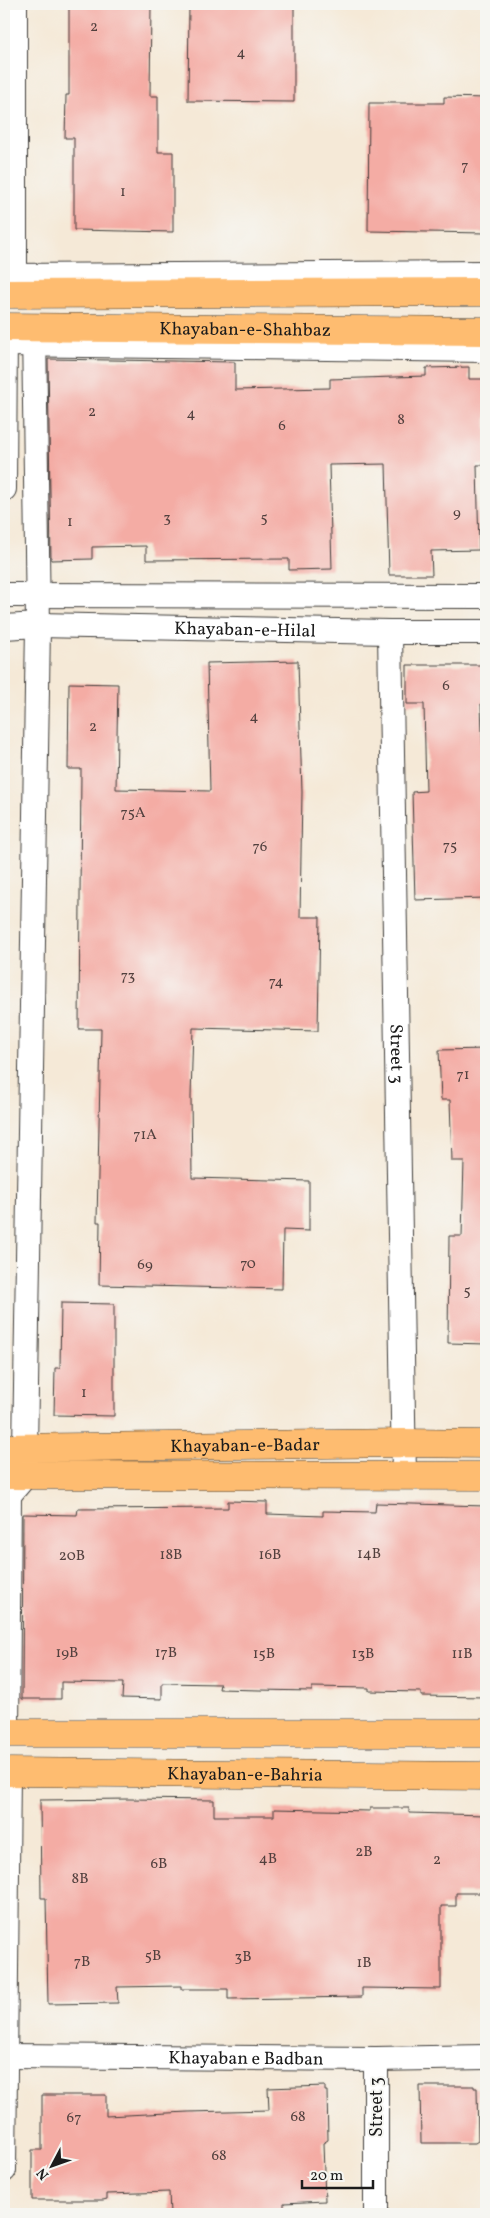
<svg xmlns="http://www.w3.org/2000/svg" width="490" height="2218" font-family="Vollkorn,serif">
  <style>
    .building { fill: #f4aca4 }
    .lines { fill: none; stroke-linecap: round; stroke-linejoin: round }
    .minor-casing { stroke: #3d3b38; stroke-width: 26 }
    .major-casing { stroke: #3d3b38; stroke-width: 29 }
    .minor { stroke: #fff; stroke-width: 24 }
    .major { stroke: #febc70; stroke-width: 28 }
    .labels { text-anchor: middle; stroke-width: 4; stroke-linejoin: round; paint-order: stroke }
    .number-label { font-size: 15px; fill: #52403e }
    .street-label { font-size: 18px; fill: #1c1c1c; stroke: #f6f6f2 }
  </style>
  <rect width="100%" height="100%" fill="#f6f6f2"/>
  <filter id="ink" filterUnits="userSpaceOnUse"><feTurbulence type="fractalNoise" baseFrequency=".02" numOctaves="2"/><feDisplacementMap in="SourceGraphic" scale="10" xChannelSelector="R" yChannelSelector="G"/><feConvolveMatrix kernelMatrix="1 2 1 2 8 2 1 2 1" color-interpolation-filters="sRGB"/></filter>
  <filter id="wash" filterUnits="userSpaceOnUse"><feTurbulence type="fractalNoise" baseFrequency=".0096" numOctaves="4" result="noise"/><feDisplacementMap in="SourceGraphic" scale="20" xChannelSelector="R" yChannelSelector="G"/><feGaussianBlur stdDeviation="1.12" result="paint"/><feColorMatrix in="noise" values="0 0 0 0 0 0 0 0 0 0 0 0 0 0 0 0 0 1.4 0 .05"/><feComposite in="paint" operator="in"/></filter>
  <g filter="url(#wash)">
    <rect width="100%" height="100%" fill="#f5e9d7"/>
    <g id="blocks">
      <g class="building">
        <polygon points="69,4 151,4 150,96 158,96 158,152 173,152 173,232 74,230 74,138 65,138 66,95 69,95"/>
        <polygon points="189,4 294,4 294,102 188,101"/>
        <polygon points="444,97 486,98 486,233 368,231 369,103 444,103"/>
        <polygon points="48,359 235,362 235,390 330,388 330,379 426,376 426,368 469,367 469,379 486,379 486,465 477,465 479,550 431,551 432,575 389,575 386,464 329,465 332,569 289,570 289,559 146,560 146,546 92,547 92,559 51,560"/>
        <polygon points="298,661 302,792 300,917 320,917 318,1031 193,1028 191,1097 192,1178 309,1181 309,1231 283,1230 282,1289 99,1285 100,1222 97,1222 101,1029 79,1029 81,769 68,769 69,683 118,684 116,789 210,791 207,663"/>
        <polygon points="407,665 485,665 485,704 481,704 484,790 486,790 486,898 415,900 412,792 426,791 424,704 407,704"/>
        <polygon points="486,1049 486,1344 448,1343 449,1236 462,1236 464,1161 452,1161 450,1100 441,1100 439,1050"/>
        <polygon points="61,1303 114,1304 114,1416 54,1415 55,1368 60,1368"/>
        <polygon points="228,1501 267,1502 267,1514 323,1516 323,1511 375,1512 376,1503 486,1506 486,1697 421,1696 421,1692 369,1691 369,1688 312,1687 312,1691 259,1690 219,1689 220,1684 162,1683 162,1699 122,1698 123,1683 61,1682 61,1699 22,1699 23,1514 77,1515 78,1509 228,1508"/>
        <polygon points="129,1799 214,1800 214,1816 274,1816 274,1809 370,1811 370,1808 409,1808 409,1813 486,1815 486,1893 456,1893 456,1906 441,1906 441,1989 362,1988 362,1997 228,1999 228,1989 181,1989 181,1986 117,1987 118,2003 48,2004 46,1898 41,1898 40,1800"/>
        <polygon points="325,2086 325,2091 327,2091 328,2140 323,2143 325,2201 284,2203 284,2214 170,2214 169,2192 107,2194 107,2199 103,2200 32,2200 32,2150 42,2150 42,2095 106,2095 106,2116 188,2112 269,2110 268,2088"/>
        <polygon points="420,2086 474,2086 474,2088 477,2088 478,2141 475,2143 421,2143"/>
      </g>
    </g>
  </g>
  <g filter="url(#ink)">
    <use href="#blocks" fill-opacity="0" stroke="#3d3b38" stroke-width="1"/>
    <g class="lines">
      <g class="minor-casing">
        <g id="minor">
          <polyline points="4,276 486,273"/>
          <polyline points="15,292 15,4"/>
          <polyline points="4,344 486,350"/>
          <polyline points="4,489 5,328"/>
          <polyline points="4,595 486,596"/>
          <path id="s1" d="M4,627L38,625L390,632H486"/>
          <path id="s2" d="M390,632L404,1476"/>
          <polyline points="7,1733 9,1495 26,1475 25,1450 38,625 34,328"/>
          <path id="s3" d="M5,2056L376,2059L486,2057"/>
          <polyline points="4,2170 8,1772"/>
          <polyline points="376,2214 376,2059"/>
        </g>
      </g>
      <g class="major-casing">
        <g id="major">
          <polyline points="4,294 486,292"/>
          <path id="s4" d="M4,327L486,331"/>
          <path id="s5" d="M4,1448L404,1443L486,1444"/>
          <polyline points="4,1475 486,1476"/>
          <polyline points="4,1733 486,1733"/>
          <path id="s6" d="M4,1772L486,1776"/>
        </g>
      </g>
      <use href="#minor" class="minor"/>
      <use href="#major" class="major"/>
    </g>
  </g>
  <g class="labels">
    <g class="number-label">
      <text x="94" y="31">2</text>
      <text x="241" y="57">4</text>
      <text x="465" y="170">7</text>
      <text x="123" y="196">1</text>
      <text x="92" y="416">2</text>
      <text x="191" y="418">4</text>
      <text x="401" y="424">8</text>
      <text x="282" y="430">6</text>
      <text x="457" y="517">9</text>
      <text x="167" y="522">3</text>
      <text x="264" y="522">5</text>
      <text x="70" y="526">1</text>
      <text x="446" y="690">6</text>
      <text x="254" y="721">4</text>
      <text x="93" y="731">2</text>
      <text x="133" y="817">75A</text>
      <text x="450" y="850">75</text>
      <text x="260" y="851">76</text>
      <text x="128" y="980">73</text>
      <text x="276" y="986">74</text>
      <text x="463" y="1079">71</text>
      <text x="145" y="1139">71A</text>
      <text x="248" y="1268">70</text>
      <text x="145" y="1269">69</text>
      <text x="467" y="1295">5</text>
      <text x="84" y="1397">1</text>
      <text x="369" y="1558">14B</text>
      <text x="171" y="1559">18B</text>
      <text x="270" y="1559">16B</text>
      <text x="72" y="1560">20B</text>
      <text x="67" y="1657">19B</text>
      <text x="166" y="1657">17B</text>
      <text x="264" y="1658">15B</text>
      <text x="363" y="1658">13B</text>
      <text x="462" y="1658">11B</text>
      <text x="364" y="1856">2B</text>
      <text x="268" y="1863">4B</text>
      <text x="437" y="1864">2</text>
      <text x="159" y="1868">6B</text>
      <text x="80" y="1883">8B</text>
      <text x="153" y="1960">5B</text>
      <text x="243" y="1961">3B</text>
      <text x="82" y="1966">7B</text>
      <text x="364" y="1967">1B</text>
      <text x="298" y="2121">68</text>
      <text x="74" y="2122">67</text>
      <text x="219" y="2160">68</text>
    </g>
    <g class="street-label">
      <text dy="6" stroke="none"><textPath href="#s4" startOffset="241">Khayaban-e-Shahbaz</textPath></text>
      <text dy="6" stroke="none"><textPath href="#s1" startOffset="241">Khayaban-e-Hilal</textPath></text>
      <text dy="6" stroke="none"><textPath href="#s2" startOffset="422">Street 3</textPath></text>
      <text dy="6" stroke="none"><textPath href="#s5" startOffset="241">Khayaban-e-Badar</textPath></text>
      <text dy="6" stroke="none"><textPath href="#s6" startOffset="241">Khayaban-e-Bahria</textPath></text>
      <text dy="6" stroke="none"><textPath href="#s3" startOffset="241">Khayaban e Badban</textPath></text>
      <text transform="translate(376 2107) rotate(-90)" y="6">Street 3</text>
    </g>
  </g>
  <rect width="490" height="2218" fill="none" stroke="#f6f6f2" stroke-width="20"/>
  <g transform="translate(52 2166) rotate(229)" stroke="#f6f6f2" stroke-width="4" paint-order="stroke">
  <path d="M0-4L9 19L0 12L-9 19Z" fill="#1c1c1c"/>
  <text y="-8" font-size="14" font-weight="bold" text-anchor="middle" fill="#1c1c1c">N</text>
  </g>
  <path d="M302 2180v8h71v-8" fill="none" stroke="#1c1c1c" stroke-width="2.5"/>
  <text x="310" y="2180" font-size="15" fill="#1c1c1c" stroke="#f6f6f2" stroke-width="4" paint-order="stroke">20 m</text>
</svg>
